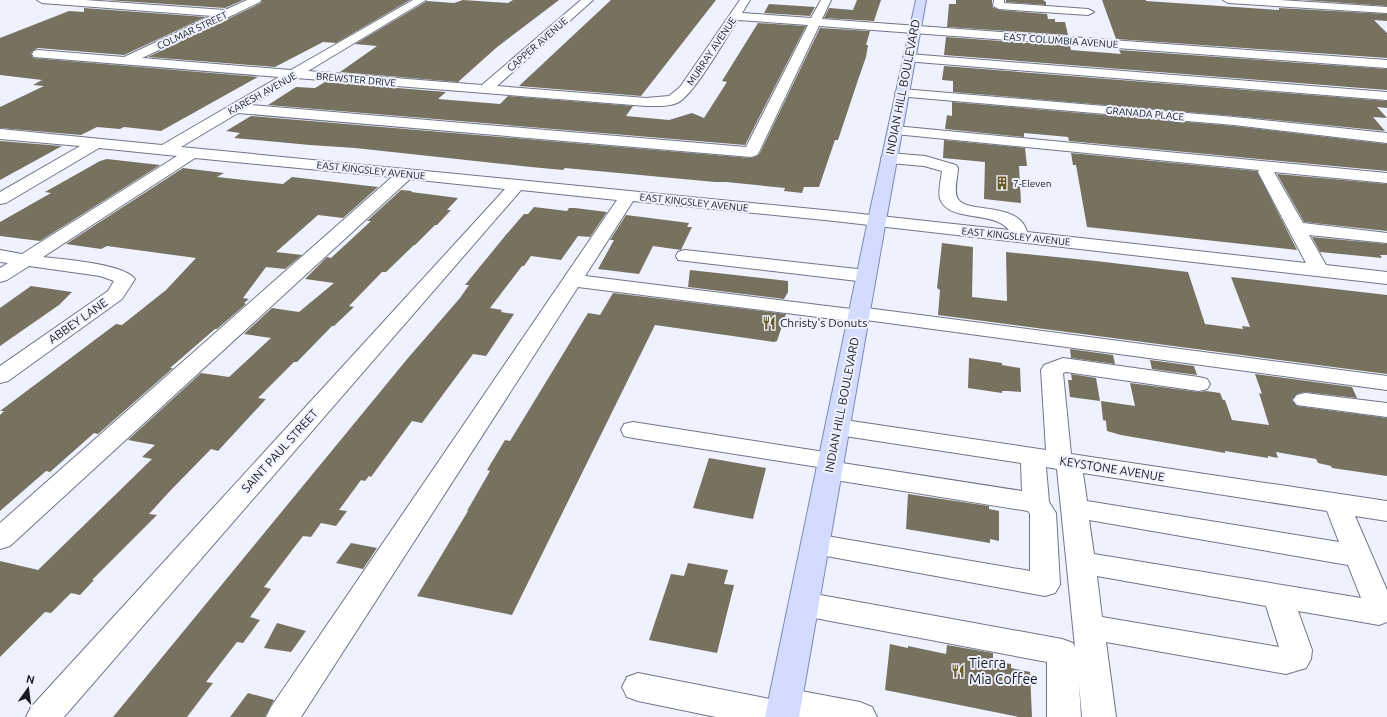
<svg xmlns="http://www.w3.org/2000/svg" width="1387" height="717" font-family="Ubuntu,sans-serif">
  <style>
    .building { fill: #77715f }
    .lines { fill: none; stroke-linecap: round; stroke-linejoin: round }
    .minor-casing { stroke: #707587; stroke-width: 2 }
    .major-casing { stroke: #7e89b1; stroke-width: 2 }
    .minor { fill: #fff; fill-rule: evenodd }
    .major { fill: #d3dcff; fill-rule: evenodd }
    .labels { text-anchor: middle; stroke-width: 4; stroke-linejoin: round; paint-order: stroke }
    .far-street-label { font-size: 10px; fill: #181a20; stroke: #eff2fe }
    .far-poi-label { font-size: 10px; fill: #181a20; stroke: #eff2fe; text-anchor: start }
    .street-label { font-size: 12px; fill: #181a20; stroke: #eff2fe }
    .poi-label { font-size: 12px; fill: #181a20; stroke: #eff2fe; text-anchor: start }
    .near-poi-label { font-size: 14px; fill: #181a20; stroke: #eff2fe; text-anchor: start }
  </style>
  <rect width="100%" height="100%" fill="#eff2fe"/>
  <g class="building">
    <polygon points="106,0 243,0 225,8"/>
    <polygon points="262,0 410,0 336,43 323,42 275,67 148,57 261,3"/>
    <polygon points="463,0 508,3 513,0 559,0 496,48 458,82 340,72 377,46 355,44 427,1 454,3"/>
    <polygon points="611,0 716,0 641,96 519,86"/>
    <polygon points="857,0 881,0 874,21 824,18 829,8 853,10"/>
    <polygon points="956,0 992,0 992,7 999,10 1047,14 1048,19 1055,19 1055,22 1065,22 1068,35 947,27 949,4 956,4"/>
    <polygon points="1006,0 1043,0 1046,2 1046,5 1006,2"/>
    <polygon points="1102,0 1146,0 1146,1 1279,10 1279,8 1387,14 1387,21 1374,20 1387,33 1387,58 1116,39"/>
    <polygon points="1303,0 1387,0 1387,6"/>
    <polygon points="769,4 815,7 810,16 764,13"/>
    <polygon points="84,8 206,17 124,55 38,48 34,50 31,53 33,58 258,77 161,131 124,127 120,129 97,127 81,135 0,128 0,107 44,86 33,85 42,80 0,75 0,38 69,11 84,12"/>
    <polygon points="758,23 806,26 745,145 268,105 296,87 315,88 325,82 446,92 438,99 500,104 508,96 633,106 626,116 669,120 692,113 704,118 727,82 722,81"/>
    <polygon points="820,28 870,31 866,45 868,45 866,57 858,80 838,140 835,140 819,187 804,187 802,193 784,191 785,188 726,182 715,182 565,168 563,170 531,167 355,148 310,145 234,138 240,133 226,131 251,116 751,158 757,156 760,153"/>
    <polygon points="946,37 1070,46 1071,50 1121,54 1119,50 1387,69 1387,90 944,55"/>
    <polygon points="944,66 1387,101 1387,108 1377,107 1387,118 1373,117 1385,131 1234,116 953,92 953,81 942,80"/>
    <polygon points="952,102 1234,126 1387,144 1387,171 1069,141 1068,137 1058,136 1024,133 1024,137 945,129 947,115 952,116"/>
    <polygon points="944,140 1025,148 1027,166 1019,166 1021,203 984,199 985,162 943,158"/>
    <polygon points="0,141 62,146 0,180"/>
    <polygon points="1071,153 1257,171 1297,250 1087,227 1076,165 1073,165"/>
    <polygon points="107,159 160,165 40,241 0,236 0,222 51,193 45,192 100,161"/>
    <polygon points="183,168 224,173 217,177 283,184 292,177 378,187 343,218 318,215 276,252 302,255 285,269 266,267 243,298 249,299 244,303 246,304 217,329 215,329 170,368 173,368 98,434 94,433 50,472 46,471 0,511 0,415 4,411 0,411 116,324 122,325 166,290 196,258 107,246 101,249 66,244"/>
    <polygon points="1277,174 1387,184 1387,231 1304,222"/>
    <polygon points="401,190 412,191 411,192 458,198 447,210 451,210 437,225 435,225 415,245 414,245 386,272 382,272 349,306 354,307 334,326 332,326 297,362 294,362 258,398 266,399 218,451 211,449 170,491 149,514 157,515 92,580 94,580 80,595 71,593 51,613 45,612 0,657 0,561 38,570 152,459 142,457 155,445 128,440 201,373 229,377 271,338 244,334 272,308 299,312 334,283 305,279 327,257 331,258 371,221 367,221"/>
    <polygon points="534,207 567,211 569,208 575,208 607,212 590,237 578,236 561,260 531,256 524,266 522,266 490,308 502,310 501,312 514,314 486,356 473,354 422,423 412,421 371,477 369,476 365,481 361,480 339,510 347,511 336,526 321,523 311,537 303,536 264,587 271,589 250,617 260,620 243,643 237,642 206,682 213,683 187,717 113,717 408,358 460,298 469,285 465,285 505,236 524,214 528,214"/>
    <polygon points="626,215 689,223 687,227 692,227 681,250 653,246 639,274 598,269 614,240 610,240"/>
    <polygon points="1312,237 1387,244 1387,255 1380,255 1382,258 1320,252"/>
    <polygon points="942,243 973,247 972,297 1007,301 1006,252 1096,261 1188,272 1205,324 1243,329 1242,326 1250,327 1231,277 1387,295 1387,374 938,315 940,290 937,288"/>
    <polygon points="690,270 788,281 788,292 784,299 688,287"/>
    <polygon points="31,286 72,292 59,305 0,346 0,308"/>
    <polygon points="613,293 786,314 777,341 774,342 655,325 512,615 417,596 468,511 467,511 490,471 487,470 505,440 510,441 588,313 600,315"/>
    <polygon points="1070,349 1113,355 1115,364 1071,358"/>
    <polygon points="969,358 1002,363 1002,365 1020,368 1021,392 1008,391 1002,391 1002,393 968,388"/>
    <polygon points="1150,360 1194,366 1197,375 1152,369"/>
    <polygon points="1071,374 1096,378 1100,401 1070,397 1068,380 1072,380"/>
    <polygon points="1255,374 1352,387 1357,398 1305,392 1297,394 1292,400 1297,406 1387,418 1387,476 1332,468 1331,466 1318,463 1316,459 1276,452 1278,458 1268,456 1268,458 1225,451 1225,453 1121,435 1107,431 1106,421 1103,420 1101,401 1135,406 1130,383 1199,392 1206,391 1220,393 1223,400 1225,400 1232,420 1269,425 1259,393 1262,394"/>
    <polygon points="709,458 766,468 753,519 693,508"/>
    <polygon points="908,494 989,506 989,509 999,511 999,541 990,539 990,543 906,529"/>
    <polygon points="351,543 377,548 363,569 336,563"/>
    <polygon points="688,563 728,570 724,584 734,585 717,653 649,640 671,574 684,576"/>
    <polygon points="277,623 306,631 291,652 264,648"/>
    <polygon points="890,644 908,648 908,646 946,654 947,645 993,653 993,661 1011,664 1011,668 1030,672 1032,717 1019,717 885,690"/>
    <polygon points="248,693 274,700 265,717 230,717"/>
  </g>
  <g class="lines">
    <g class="minor-casing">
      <g id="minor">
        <path d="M37,0H85L225,10L247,0H261L260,2L142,58L291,70L413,0H426L308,71L482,85L581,0H593L497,86L646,98L669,96L680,87L740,0H750L742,13L811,18L821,0H831L822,19L1387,60V68L819,26L759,152L757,155L751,157L238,113L181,147L834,211L1009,230C994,210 949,223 940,199C938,191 941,179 942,171L924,166L889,163L883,161L881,158L883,155L889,153L925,156L956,165L958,168C958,176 953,192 958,199C967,214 1019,201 1027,232L1306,263L1258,172L1259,170L895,134L890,133L888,130L890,127L895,126L1387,173V183L1274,172L1303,223L1387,233V243L1309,235L1326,265L1387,272V284L834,221L633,201L585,276L851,309L859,307L1387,376V390L866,320L858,322L578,287L301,717H266L271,707L617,200L521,190L64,717H26L31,707L505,189L410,179L10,546L0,549V523L392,177L195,158L43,257C63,259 124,264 135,279L122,299L8,381L0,383V366L108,291L114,281L100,276L29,266L7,280L0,282V268L8,263L0,262V250L22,254L177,156L99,148L6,203L0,204V192L80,146L0,139V129L162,145L279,77L34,57L32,54L34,51L38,50L124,57L212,16L42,3ZM738,20L808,25L746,147L251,105L296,78L646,106C655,106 668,107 677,103C693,97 726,37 738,20Z"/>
        <polygon points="994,0 1004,0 1004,3 1088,9 1094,12 1088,15 999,9 993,6"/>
        <polygon points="1223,0 1280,0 1387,7 1387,13 1228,3"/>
        <polygon points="909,54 1387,92 1387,100 905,61 903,58 905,55"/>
        <polygon points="902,89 1234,117 1387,133 1387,143 1234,125 897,96 895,93 897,90"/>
        <polygon points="685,250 866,270 873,272 876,276 873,280 866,282 678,260 676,256 678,252"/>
        <path d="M1063,358L1199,377L1207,379L1210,384L1207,389L1199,391L1066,372L1063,373L1071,454L1387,501V521L1355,516L1387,590V622L1379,625L1298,611L1312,650L1311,659L1306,668L1286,674L1106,642L1116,717H1082L1079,684L1081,717H1047V662L804,616L794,612L789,604L794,596L804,592L1062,639L1073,643L1075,647L1057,469L1046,467L1049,502L1056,513L1060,585L1055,593L1045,596L815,554L805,551L801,544L805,537L815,534L1030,571V514L1028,511L829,479L820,476L816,470L818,467L633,438L624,436L621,430L624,424L633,422L831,453L840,455L844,461L842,463L1022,491L1021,463L838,435L829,433L826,427L829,421L838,419L1046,450L1041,370L1044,365ZM1083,473L1327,511L1339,542L1087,501ZM1089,520L1348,565L1361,598L1094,554ZM1097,576L1266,606L1279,647L1102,617Z"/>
        <polygon points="1305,393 1387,403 1387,417 1297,405 1293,400 1297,395"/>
        <polygon points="638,673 770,699 773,692 785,688 860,702 872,707 877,717 716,717 638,701 627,697 622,687 627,677"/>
      </g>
    </g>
    <g class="major-casing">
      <polygon id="major" points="916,0 926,0 886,220 799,717 765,717 868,220"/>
    </g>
    <use href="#minor" class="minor"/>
    <use href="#major" class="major"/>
  </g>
  <defs>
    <g id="building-bare" transform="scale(1.08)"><path d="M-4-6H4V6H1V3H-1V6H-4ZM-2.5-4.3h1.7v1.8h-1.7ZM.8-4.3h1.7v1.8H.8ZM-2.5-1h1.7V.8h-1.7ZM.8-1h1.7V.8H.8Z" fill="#6a5a27" stroke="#eff2fe" stroke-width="2.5" paint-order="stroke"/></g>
    <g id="restaurant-bare" transform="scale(1.08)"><path d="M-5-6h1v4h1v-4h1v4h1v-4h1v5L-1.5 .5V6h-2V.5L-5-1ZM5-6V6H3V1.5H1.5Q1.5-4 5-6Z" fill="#6a5a27" stroke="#eff2fe" stroke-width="2.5" paint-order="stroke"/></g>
  </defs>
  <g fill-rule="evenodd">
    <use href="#building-bare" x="1002" y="183"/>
    <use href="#restaurant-bare" x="769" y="323"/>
    <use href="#restaurant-bare" x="958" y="671"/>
  </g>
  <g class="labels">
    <g class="far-street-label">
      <text transform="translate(192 30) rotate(-25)" y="4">COLMAR STREET</text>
      <text transform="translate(1061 40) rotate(4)" y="4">EAST COLUMBIA AVENUE</text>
      <text transform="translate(537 44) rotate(-41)" y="4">CAPPER AVENUE</text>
      <text transform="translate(711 51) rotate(-56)" y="4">MURRAY AVENUE</text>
      <text transform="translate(356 79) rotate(5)" y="4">BREWSTER DRIVE</text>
      <text transform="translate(262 93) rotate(-29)" y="4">KARESH AVENUE</text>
      <text transform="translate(1145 113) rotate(5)" y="4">GRANADA PLACE</text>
      <text transform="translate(371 170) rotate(6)" y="4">EAST KINGSLEY AVENUE</text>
      <text transform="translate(694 202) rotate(6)" y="4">EAST KINGSLEY AVENUE</text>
      <text transform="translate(1016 236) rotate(6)" y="4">EAST KINGSLEY AVENUE</text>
    </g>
    <g class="far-poi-label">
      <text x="1013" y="187">7-Eleven</text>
    </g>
    <g class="street-label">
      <text transform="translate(903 87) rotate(-79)" y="4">INDIAN HILL BOULEVARD</text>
      <text transform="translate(78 321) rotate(-35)" y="4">ABBEY LANE</text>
      <text transform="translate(842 405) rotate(-79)" y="4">INDIAN HILL BOULEVARD</text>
      <text transform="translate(280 451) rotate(-48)" y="4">SAINT PAUL STREET</text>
      <text transform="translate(1112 469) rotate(9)" y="4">KEYSTONE AVENUE</text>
    </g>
    <g class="poi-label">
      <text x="780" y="327">Christy's Donuts</text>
    </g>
    <g class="near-poi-label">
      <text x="969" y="668">Tierra<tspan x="969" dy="16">Mia Coffee</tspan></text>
    </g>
  </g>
  <g transform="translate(28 689) rotate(14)" stroke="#eff2fe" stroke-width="3" paint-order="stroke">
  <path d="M0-3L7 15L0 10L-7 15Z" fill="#181a20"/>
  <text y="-6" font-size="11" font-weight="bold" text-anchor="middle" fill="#181a20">N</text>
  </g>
</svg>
